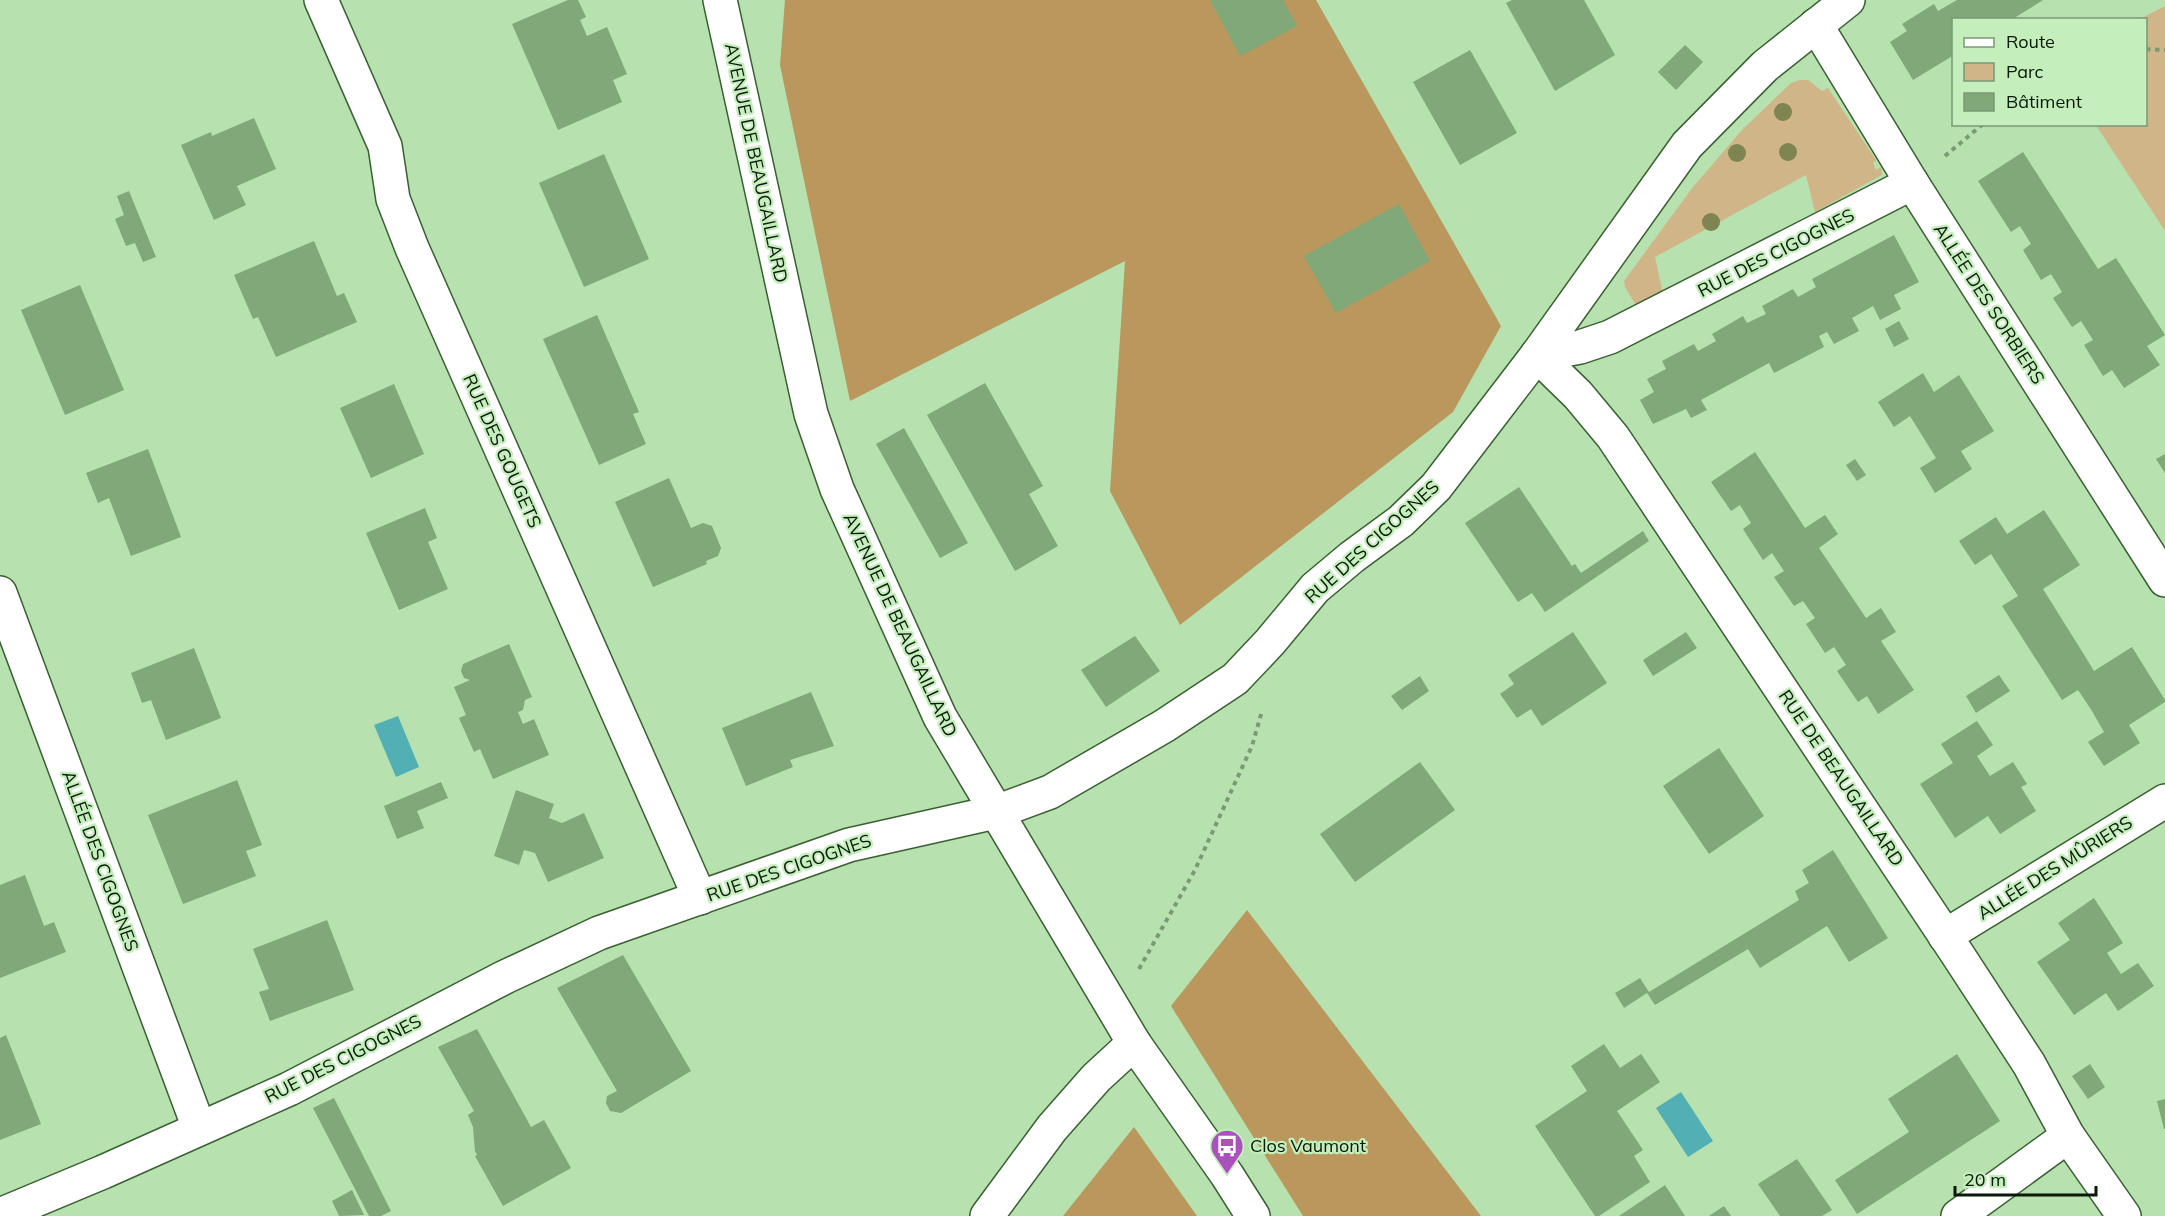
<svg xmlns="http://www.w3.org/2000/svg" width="2165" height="1216" font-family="Mulish,sans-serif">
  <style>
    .green { fill: #d0b588 }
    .forest { fill: #ba975c }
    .water { fill: #52afb4 }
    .building { fill: #80a878 }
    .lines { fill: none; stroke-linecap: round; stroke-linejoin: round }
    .street-casing { stroke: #3a5f33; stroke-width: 36 }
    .secondary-casing { stroke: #3a5f33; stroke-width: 36 }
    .path { stroke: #7a9a74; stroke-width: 4; stroke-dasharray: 4.5 4.5; stroke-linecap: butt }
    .street { stroke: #fff; stroke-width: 33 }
    .secondary { stroke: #fff; stroke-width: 33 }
    .tree { fill: #7e8452 }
    .labels { text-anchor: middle; stroke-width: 4.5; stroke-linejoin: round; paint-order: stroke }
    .street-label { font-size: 18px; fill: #0a1908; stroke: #c4eebc }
    .poi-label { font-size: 18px; fill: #0a1908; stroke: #c4eebc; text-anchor: start }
  </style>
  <rect width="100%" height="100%" fill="#b7e1af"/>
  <g class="green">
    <polygon points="2163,7 2165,7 2165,231 2096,125 2146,124 2146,20 2140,19"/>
    <polygon points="1800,80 1808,80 1822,91 1828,88 1876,160 1873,163 1876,170 1881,167 1882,175 1815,212 1806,175 1655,257 1663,294 1637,307 1625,287 1624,281 1693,187 1743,129 1791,83"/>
  </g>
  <g class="forest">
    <polygon points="785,0 1316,0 1501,326 1453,412 1180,625 1110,491 1125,261 850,401 780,65"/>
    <polygon points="1247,910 1481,1216 1303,1216 1171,1006"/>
    <polygon points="1134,1127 1197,1216 1063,1216"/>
  </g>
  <g class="water">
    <polygon points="398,716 419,767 396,777 374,725"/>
    <polygon points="1681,1092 1713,1141 1688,1157 1656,1108"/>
  </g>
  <g class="building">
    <polygon points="568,0 578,0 586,17 580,20 587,36 607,27 627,74 613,80 622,102 558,130 512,24"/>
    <polygon points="1210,0 1283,0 1297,26 1240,56"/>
    <polygon points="1512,0 1584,0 1615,55 1555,91 1506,3"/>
    <polygon points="1957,0 2043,0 2011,20 1954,20 1954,55 1913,80 1890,42 1907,31 1902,24 1934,4 1938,11"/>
    <polygon points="1685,45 1703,62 1676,90 1658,72"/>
    <polygon points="1470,50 1517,133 1460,165 1413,82"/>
    <polygon points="254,118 276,169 237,186 246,205 214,220 181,145 211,132 212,136"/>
    <polygon points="2023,152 2098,269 2116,258 2165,335 2147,346 2160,365 2124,388 2112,370 2103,376 2084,345 2093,340 2081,321 2072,327 2053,298 2062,292 2051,274 2041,280 2023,250 2031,244 2020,226 2011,232 1978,181"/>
    <polygon points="604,154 649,259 584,287 539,183"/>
    <polygon points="129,191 156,257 143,262 135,243 126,246 115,219 124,215 117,196"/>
    <polygon points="1399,204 1430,261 1336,313 1304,256"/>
    <polygon points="1894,235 1919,282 1894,295 1901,309 1880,320 1873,306 1852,318 1859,331 1834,344 1827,332 1819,336 1824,347 1774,373 1769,363 1701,400 1707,410 1691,418 1686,409 1653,424 1640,400 1654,392 1647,379 1666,369 1662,361 1694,344 1698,351 1716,341 1712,334 1743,316 1747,323 1766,314 1762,306 1793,289 1798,297 1816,287 1812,279"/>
    <polygon points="314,241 337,296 344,293 357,322 276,357 258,317 253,319 234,275"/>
    <polygon points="80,285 124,390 65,415 21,310"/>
    <polygon points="597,315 639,412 633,414 646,444 599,465 543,339"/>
    <polygon points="1899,321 1909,339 1894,347 1885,329"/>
    <polygon points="1923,373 1934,392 1959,375 1994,431 1961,451 1972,469 1935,493 1920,468 1936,458 1910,416 1894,427 1878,402"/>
    <polygon points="985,383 1043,486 1029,494 1058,546 1015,571 927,415"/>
    <polygon points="394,384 424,454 371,478 340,408"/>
    <polygon points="904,428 968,543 940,558 876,444"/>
    <polygon points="148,449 181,537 131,556 109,498 98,503 86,473"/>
    <polygon points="1755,452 1805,528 1825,515 1838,534 1819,548 1866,618 1881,608 1896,632 1881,641 1914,690 1878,714 1867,696 1858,702 1837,671 1846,665 1834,647 1825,653 1806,624 1815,618 1803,601 1794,606 1774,577 1784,571 1772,553 1763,560 1743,529 1751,523 1740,505 1731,511 1711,482"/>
    <polygon points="2165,454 2165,473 2156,459"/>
    <polygon points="1855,459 1866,475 1857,481 1846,465"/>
    <polygon points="669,478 691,528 703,523 712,526 721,548 718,556 706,561 707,564 653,587 615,502"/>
    <polygon points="1519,487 1572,566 1575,564 1581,573 1643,531 1649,541 1545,612 1532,593 1518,602 1465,523"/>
    <polygon points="425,508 437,538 428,542 448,589 399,610 366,533"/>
    <polygon points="2044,510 2080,565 2043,589 2083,653 2094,671 2132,647 2165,700 2165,702 2129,725 2140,743 2104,766 2088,742 2104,732 2092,711 2078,690 2062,700 2002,606 2018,596 1991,554 1975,565 1959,541 1996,517 2007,534"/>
    <polygon points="1573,632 1607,683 1542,726 1531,709 1517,718 1500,694 1514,684 1508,675"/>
    <polygon points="1686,632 1697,648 1653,676 1643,660"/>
    <polygon points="1135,636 1160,671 1106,707 1081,670"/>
    <polygon points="509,644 532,697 525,700 523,710 518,712 523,724 534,719 549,755 493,779 480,749 474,752 459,718 466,715 454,687 470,680 464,678 461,671 463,664"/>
    <polygon points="194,648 221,718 166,740 151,700 142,703 131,673"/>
    <polygon points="1999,675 2010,691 1976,713 1966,696"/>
    <polygon points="1420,676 1429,691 1402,710 1391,696"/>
    <polygon points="811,692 834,746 790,760 793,767 746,786 722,728"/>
    <polygon points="1977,721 1993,745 1977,756 1990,776 2013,762 2027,784 2021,787 2036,811 2000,834 1988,816 1955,838 1920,784 1953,763 1941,744"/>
    <polygon points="1719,748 1764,816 1709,854 1663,786"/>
    <polygon points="1420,762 1455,810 1355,882 1320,834"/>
    <polygon points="237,780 262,845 246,851 256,876 183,904 148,815"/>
    <polygon points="441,782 448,798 417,811 424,828 397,839 384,806"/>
    <polygon points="516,790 554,804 549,818 562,823 584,813 604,858 548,882 535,853 524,850 519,865 494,856"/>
    <polygon points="1833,850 1888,938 1849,962 1827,926 1760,968 1748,949 1655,1005 1647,993 1624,1008 1615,993 1640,978 1649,992 1799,900 1795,891 1809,883 1802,870"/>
    <polygon points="25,875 44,926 54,922 66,952 0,978 0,885"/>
    <polygon points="2094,898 2123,943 2107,953 2121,974 2138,963 2154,986 2118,1011 2106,993 2074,1015 2037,962 2070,940 2058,923"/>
    <polygon points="327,920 354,990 270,1021 259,992 269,989 253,949"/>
    <polygon points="623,955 691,1071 621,1113 610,1111 606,1103 607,1096 617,1091 557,988"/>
    <polygon points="477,1029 531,1127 544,1120 571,1168 503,1206 475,1156 477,1155 475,1151 473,1127 468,1115 474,1111 438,1047"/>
    <polygon points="6,1035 41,1124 0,1140 0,1038"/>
    <polygon points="1604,1044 1620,1068 1641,1054 1660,1082 1617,1111 1643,1150 1634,1156 1650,1182 1599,1216 1595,1216 1535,1126 1587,1091 1571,1066"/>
    <polygon points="1957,1054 2000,1121 1857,1214 1835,1180 1909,1132 1888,1099"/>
    <polygon points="2090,1064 2105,1087 2088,1099 2072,1076"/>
    <polygon points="334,1098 391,1211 381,1216 369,1216 313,1108"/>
    <polygon points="2165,1099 2165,1129 2164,1129 2157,1101"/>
    <polygon points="1797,1159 1832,1210 1822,1216 1780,1216 1758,1184"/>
    <polygon points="1665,1185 1685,1216 1619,1216"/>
    <polygon points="352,1190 364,1215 339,1216 332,1201"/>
    <polygon points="1724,1206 1731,1216 1709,1216"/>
  </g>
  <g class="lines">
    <g class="street-casing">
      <g id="street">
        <polyline points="321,0 385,146 393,199 412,248 700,898"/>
        <polyline points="1816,25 1912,183 2165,580"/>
        <polyline points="1537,355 1578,395 1613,437 1956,952 2029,1064 2068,1136 2124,1216"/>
        <polyline points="1537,355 1580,347 1610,337 1912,183"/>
        <polyline points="0,593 199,1128"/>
        <polyline points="1945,936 2165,801"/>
        <polyline points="0,1215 103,1172 289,1089 505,977 599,933 849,845 996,812 1050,792 1164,726 1235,679 1270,642 1315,588 1352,557 1401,521 1436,487 1537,355 1687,145 1765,66 1848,0"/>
        <polyline points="987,1216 1052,1128 1096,1078 1134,1043"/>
        <polyline points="1958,1216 2068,1136"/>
      </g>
    </g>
    <g class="secondary-casing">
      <polyline id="secondary" points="720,0 811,414 837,489 940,717 1134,1043 1227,1175 1253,1216"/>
    </g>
    <g class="path">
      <polyline points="2146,49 2165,50"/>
      <polyline points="1945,156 1983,124"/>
      <polyline points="1139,969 1195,870 1252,746 1262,711"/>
    </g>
    <use href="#street" class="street"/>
    <use href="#secondary" class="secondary"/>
  </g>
  <g class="tree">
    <circle cx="1783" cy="112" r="9"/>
    <circle cx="1788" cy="152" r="9"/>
    <circle cx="1737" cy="153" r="9"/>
    <circle cx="1711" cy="222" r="9"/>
  </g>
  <defs>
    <g id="bus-pin" transform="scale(1.725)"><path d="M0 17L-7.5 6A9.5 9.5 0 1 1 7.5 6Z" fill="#ab51bd" stroke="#c4eebc"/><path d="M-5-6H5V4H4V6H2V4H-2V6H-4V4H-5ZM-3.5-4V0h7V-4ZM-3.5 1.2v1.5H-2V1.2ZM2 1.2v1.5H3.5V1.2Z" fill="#fff"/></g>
  </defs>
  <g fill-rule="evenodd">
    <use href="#bus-pin" x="1227" y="1146"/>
  </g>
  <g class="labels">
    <g class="street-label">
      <text transform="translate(756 163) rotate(78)" y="6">AVENUE DE BEAUGAILLARD</text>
      <text transform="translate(1776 253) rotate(-27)" y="6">RUE DES CIGOGNES</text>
      <text transform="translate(1989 304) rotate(57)" y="6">ALLÉE DES SORBIERS</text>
      <text transform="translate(502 451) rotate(66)" y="6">RUE DES GOUGETS</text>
      <text transform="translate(1372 542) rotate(-42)" y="6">RUE DES CIGOGNES</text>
      <text transform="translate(900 625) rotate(65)" y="6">AVENUE DE BEAUGAILLARD</text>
      <text transform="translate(1841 778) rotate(56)" y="6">RUE DE BEAUGAILLARD</text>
      <text transform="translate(100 861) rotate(70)" y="6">ALLÉE DES CIGOGNES</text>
      <text transform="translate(789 868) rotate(-19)" y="6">RUE DES CIGOGNES</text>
      <text transform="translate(2055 868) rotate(-32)" y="6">ALLÉE DES MÛRIERS</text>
      <text transform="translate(343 1059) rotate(-27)" y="6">RUE DES CIGOGNES</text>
    </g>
    <g class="poi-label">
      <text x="1250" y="1152">Clos Vaumont</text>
    </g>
  </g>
  <rect x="1952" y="18" width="195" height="108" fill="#c4eebc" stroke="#7a9974" stroke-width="1.5"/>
  <rect x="1964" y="38" width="30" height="9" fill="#ffffff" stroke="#7a9974" stroke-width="1.5"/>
  <text x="2006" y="48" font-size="18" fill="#0a1908">Route</text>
  <rect x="1964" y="63" width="30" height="18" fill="#d0b588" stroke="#7a9974" stroke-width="1.5"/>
  <text x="2006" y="78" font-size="18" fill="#0a1908">Parc</text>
  <rect x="1964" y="93" width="30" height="18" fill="#80a878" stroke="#7a9974" stroke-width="1.5"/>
  <text x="2006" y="108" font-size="18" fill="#0a1908">Bâtiment</text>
  <path d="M1955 1186v9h141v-9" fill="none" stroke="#0a1908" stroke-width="3"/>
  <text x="1964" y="1186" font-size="18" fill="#0a1908" stroke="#c4eebc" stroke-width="4.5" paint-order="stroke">20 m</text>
</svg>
